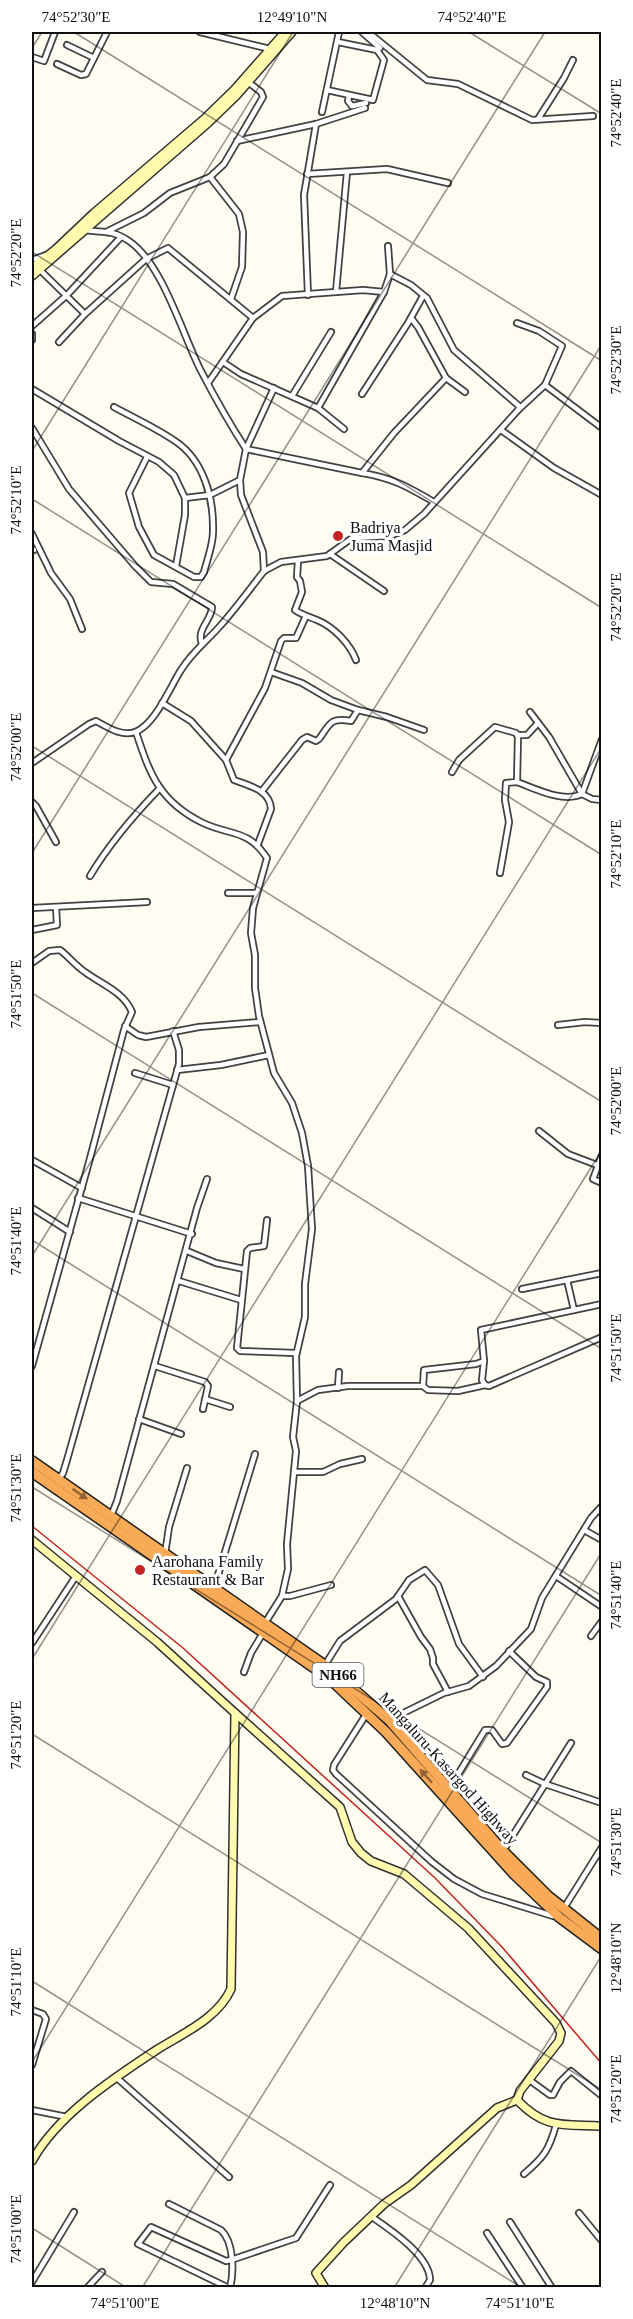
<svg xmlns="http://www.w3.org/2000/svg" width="633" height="2319" font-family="'Times New Roman',serif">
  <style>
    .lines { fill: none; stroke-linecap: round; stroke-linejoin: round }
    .street-casing { stroke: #424242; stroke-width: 8 }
    .secondary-casing { stroke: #313131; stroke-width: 10 }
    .highway-casing { stroke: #202020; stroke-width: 12 }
    .street { stroke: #fff; stroke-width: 4.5 }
    .secondary { stroke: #fffaad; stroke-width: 7 }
    .highway { stroke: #f9aa56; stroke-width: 9 }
    .rail { stroke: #c52321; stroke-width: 1.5 }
    .oneway { fill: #906436 }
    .ticks { fill: none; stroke: #0f0f0f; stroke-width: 1.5; stroke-opacity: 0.45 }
    .poi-dot { fill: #c52321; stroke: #fff; stroke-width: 2 }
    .labels { text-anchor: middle; stroke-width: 6; stroke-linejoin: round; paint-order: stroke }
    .shield { fill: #fff; stroke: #575757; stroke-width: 1.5 }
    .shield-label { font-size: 15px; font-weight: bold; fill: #0f0f0f }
    .poi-label { font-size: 16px; fill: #0f0f0f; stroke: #fff; text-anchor: start }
    .street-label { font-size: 16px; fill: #0f0f0f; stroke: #fff }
    .neatline { fill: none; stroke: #0f0f0f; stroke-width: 2 }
    .ticks-label { font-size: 15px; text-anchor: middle; fill: #0f0f0f }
  </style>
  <rect width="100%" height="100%" fill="#fffdf2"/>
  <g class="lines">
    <g class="street-casing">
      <g id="street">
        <polyline points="200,32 270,49"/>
        <polyline points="362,32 380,48"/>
        <polyline points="368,32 427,80 458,84 532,120 593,116"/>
        <polyline points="67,45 94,58"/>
        <polyline points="32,57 44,61 55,32"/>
        <polyline points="57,64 81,75 86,74 107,32"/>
        <polyline points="327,90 373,100 384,60 377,50 338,42"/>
        <polyline points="349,96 348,101 352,106 366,103"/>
        <polyline points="322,112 339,32"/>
        <polyline points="538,119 564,78 573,60"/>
        <polyline points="237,141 316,124 365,108"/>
        <polyline points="307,174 387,169 448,183"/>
        <polyline points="210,177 239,214 243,232 242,267 231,299"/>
        <polyline points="108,231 144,213 170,193 210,177 224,164 263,97 261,92 248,82"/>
        <polyline points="32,260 46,255"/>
        <polyline points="39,269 85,314"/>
        <polyline points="336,292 347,172"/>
        <polyline points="308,295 304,195 316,124"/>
        <polyline points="411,318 418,327 446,378 465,392"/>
        <polyline points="517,323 539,331 562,346 545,385 602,428"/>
        <polyline points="32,326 67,295 121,237"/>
        <polyline points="32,334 32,340"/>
        <polyline points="59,342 85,314 146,259 168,248 253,318"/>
        <polyline points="223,362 241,374 318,408 344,429"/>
        <polyline points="208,383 253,318 282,296 363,290 384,292"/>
        <polyline points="274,388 246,449 362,473 394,433 446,378"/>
        <polyline points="32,389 119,441 159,462 174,475 185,498 210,495 240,480"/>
        <polyline points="362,394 408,323 423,296"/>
        <polyline points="292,396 331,332"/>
        <path d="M114,407C134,418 156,428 175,441C204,460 214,499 213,532C213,545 207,560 204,572L201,577H194L154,555L139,527L129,493L147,457"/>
        <polyline points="318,408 384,292 390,274 388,246"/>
        <polyline points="519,409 545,385"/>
        <path d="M32,428L69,489L135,566L151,582L173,584L212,607C212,620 196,629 202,644"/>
        <polyline points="501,430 554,468 602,495"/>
        <path d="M362,473C393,478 408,487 434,502"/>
        <polyline points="32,534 51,573 70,599 82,629"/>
        <polyline points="32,549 34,550"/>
        <polyline points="330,554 384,591"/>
        <path d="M298,561L297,577L300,581L302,592L295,610C302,615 310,617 317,620C334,627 350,644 356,660"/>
        <polyline points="176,566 185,515 185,498"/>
        <polyline points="264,571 281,562 327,556 352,538 390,536 405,530 424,514 519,409 519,406 454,350 427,298 411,285 390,274"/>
        <polyline points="271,672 302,683 331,700 358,710"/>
        <path d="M162,703L191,721L226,760L234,780C250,786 270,790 271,809L258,844"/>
        <polyline points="530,712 549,737 582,794 592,799 602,800"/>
        <path d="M136,732C150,775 160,802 203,823C231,836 248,829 267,858L253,908L251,933L255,955V988L259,1016L274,1073L292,1103L302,1133L308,1166L312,1229L305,1284V1317L296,1356L297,1401L293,1437L296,1451L287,1544L288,1569L282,1596L265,1623"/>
        <polyline points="517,735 527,735 538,723"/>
        <polyline points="226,760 265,688 281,641 284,638 296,638 306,616"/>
        <path d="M32,763L89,724L96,721C107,727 122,737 135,732C155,725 170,687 181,670C192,652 208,640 221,625C236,608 250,589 264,571L263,552L241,495L240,480L246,449C229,423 214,396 200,369C182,333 162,263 129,241C111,229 103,233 85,230"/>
        <polyline points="452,772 459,760 495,727 516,733 518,736 517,782 506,783 505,800 509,822 500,873"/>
        <path d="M517,782C536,789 563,803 582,794L602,739"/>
        <path d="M262,791L302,740L307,737L316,741L319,739C330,724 330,717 351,721L358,710L387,717L424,730"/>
        <polyline points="32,802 36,806 56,842"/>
        <path d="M90,876C109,844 134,815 160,788"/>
        <polyline points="228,893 256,893"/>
        <polyline points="32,908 147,902"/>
        <polyline points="32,930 57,925 56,907"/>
        <path d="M32,963L49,951L60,950C69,957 76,966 85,972C101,984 124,992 132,1012L124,1030L89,1162L32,1366"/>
        <polyline points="558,1025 585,1022 602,1023"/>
        <polyline points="125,1026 138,1035 146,1037 199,1027 260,1022"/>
        <polyline points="177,1070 221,1065 269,1055"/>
        <polyline points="135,1073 173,1085"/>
        <polyline points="539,1131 568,1154 597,1165"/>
        <polyline points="602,1155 593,1179 602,1183"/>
        <polyline points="32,1160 82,1188"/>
        <polyline points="78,1198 192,1234"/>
        <polyline points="32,1208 70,1232"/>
        <polyline points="267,1220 264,1246 250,1248 247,1251 237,1348 240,1351 296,1353"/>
        <polyline points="187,1251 216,1263 244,1269"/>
        <polyline points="567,1280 574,1310"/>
        <polyline points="179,1281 241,1300"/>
        <polyline points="522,1289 602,1273"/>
        <polyline points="484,1361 482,1380 485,1385 489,1386 602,1337"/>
        <polyline points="155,1366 205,1382 208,1386 203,1409"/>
        <polyline points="423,1386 428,1390 458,1391 485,1385"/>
        <polyline points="338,1388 339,1372"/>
        <polyline points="205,1399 230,1407"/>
        <polyline points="297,1401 318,1390 348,1386 423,1386 424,1370 476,1364 484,1361 481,1330 602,1304"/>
        <polyline points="139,1419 181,1434"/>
        <polyline points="294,1472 323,1472 340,1464 362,1459"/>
        <polyline points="59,1479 63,1473 67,1460 179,1064 179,1050 173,1031"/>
        <polyline points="111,1516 117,1501 197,1208 207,1179"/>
        <polyline points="584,1530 602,1540"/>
        <polyline points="165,1554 169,1527 187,1468"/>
        <polyline points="556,1576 602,1607"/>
        <polyline points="214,1588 255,1454"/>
        <polyline points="282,1596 290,1596 331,1585"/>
        <polyline points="398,1596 421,1637 430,1649 433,1658 433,1664 448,1692"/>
        <polyline points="591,1636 602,1621"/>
        <polyline points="32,1643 76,1576"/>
        <polyline points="325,1665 340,1641 396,1599 409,1580 425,1570 438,1585 459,1644 483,1677"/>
        <polyline points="244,1672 251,1653 263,1633"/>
        <polyline points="367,1713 334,1765 333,1770 336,1774 432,1862 454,1879 482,1894 553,1916"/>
        <polyline points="389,1720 444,1693 469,1686 496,1666 531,1629 542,1598 591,1518 602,1506"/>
        <polyline points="526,1775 545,1784 602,1803"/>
        <polyline points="449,1789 485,1730 492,1730 502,1744 507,1743 547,1687 547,1682 536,1677 509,1651"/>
        <polyline points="503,1851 571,1743"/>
        <polyline points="564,1908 602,1847"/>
        <polyline points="32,2010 43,2014 46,2019 32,2065"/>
        <polyline points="117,2078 229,2177"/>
        <polyline points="528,2079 550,2095 553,2095 560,2082 571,2071 602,2096"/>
        <polyline points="32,2110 67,2117"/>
        <path d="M524,2174C544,2157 549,2150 556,2125"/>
        <path d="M169,2204L221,2230C234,2242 234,2272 230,2288"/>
        <polyline points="579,2213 602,2241"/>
        <path d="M372,2217C391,2230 430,2256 430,2280L425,2288"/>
        <polyline points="510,2222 552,2288"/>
        <polyline points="487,2233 523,2288"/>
        <polyline points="32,2282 74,2212"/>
        <polyline points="87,2288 102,2272"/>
        <polyline points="229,2288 138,2244 151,2227 226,2261 231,2260 296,2238 330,2185"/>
      </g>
    </g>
    <g class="secondary-casing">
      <g id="secondary">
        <polyline points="32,268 56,249 94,213 203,120 234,90 285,32"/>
        <polyline points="32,276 208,123 236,96 292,32"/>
        <path d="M32,1540L157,1642L235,1713L231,1989C218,2018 184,2033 158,2049C114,2078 58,2114 32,2161"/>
        <polyline points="235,1713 340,1807 352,1842 361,1853 371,1861 404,1874 468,1928 556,2023 561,2033 559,2041 520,2091 517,2100"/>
        <path d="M517,2100C546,2130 563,2124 602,2126"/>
        <polyline points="325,2288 316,2273 344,2242 384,2204 411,2185 497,2108 517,2100"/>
      </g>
    </g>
    <g class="highway-casing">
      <g id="highway">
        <polyline points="32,1461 330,1669 389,1720 503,1851 548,1896 602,1939"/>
        <polyline points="32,1472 329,1678 386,1732 514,1874 559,1917 602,1949"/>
      </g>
    </g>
    <use href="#street" class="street"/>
    <use href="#secondary" class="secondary"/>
    <use href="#highway" class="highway"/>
    <polyline class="rail" points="32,1526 183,1648 435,1878 502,1947 602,2064"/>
  </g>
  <defs><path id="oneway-solid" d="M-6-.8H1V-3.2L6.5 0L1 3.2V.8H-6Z" transform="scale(1.5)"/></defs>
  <g class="oneway">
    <use href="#oneway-solid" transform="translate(80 1494) rotate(35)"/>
    <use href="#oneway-solid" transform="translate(426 1776) rotate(-132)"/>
  </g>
  <path class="ticks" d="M74,32L602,361M469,32L602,114M32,48L42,32M32,252L602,608M32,451L293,32M32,499L602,855M32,746L602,1102M32,853L545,32M32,993L602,1349M32,1240L602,1596M32,1256L602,344M32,1487L602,1843M32,1659L602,747M32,1734L602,2090M32,1981L522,2288M32,2062L602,1150M32,2228L127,2288M142,2288L602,1552M394,2288L602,1955"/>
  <g class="poi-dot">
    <circle cx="338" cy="536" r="6"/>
    <circle cx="140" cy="1570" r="6"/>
  </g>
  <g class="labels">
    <rect class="shield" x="312.5" y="1663" width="51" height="24" rx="4.5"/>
    <g class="shield-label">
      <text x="338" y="1680">NH66</text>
    </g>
    <g class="poi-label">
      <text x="350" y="533">Badriya<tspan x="350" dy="18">Juma Masjid</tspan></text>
      <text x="152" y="1567">Aarohana Family<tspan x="152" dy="18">Restaurant &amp; Bar</tspan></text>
    </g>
    <g class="street-label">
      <text transform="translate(449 1768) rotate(48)" y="6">Mangaluru-Kasargod Highway</text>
    </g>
  </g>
  <rect width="633" height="2319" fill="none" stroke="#ffffff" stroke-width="66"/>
  <rect x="33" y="33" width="567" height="2253" class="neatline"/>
  <g class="ticks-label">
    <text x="76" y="22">74°52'30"E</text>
    <text x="292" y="22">12°49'10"N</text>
    <text x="472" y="22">74°52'40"E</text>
    <text transform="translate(616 113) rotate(-90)" y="5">74°52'40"E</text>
    <text transform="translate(16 253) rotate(-90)" y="5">74°52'20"E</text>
    <text transform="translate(616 360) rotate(-90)" y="5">74°52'30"E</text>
    <text transform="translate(16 500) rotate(-90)" y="5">74°52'10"E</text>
    <text transform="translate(616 607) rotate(-90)" y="5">74°52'20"E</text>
    <text transform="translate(16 747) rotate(-90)" y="5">74°52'00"E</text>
    <text transform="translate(616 854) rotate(-90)" y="5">74°52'10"E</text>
    <text transform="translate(16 994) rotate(-90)" y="5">74°51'50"E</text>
    <text transform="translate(616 1101) rotate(-90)" y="5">74°52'00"E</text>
    <text transform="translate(16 1241) rotate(-90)" y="5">74°51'40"E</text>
    <text transform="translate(616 1348) rotate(-90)" y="5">74°51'50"E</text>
    <text transform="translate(16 1488) rotate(-90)" y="5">74°51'30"E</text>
    <text transform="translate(616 1595) rotate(-90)" y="5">74°51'40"E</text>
    <text transform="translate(16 1735) rotate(-90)" y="5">74°51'20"E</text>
    <text transform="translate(616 1842) rotate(-90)" y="5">74°51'30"E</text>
    <text transform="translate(616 1958) rotate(-90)" y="5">12°48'10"N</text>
    <text transform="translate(16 1982) rotate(-90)" y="5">74°51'10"E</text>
    <text transform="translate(616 2089) rotate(-90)" y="5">74°51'20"E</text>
    <text transform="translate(16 2229) rotate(-90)" y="5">74°51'00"E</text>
    <text x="125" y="2308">74°51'00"E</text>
    <text x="395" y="2308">12°48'10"N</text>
    <text x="520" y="2308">74°51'10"E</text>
  </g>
</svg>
